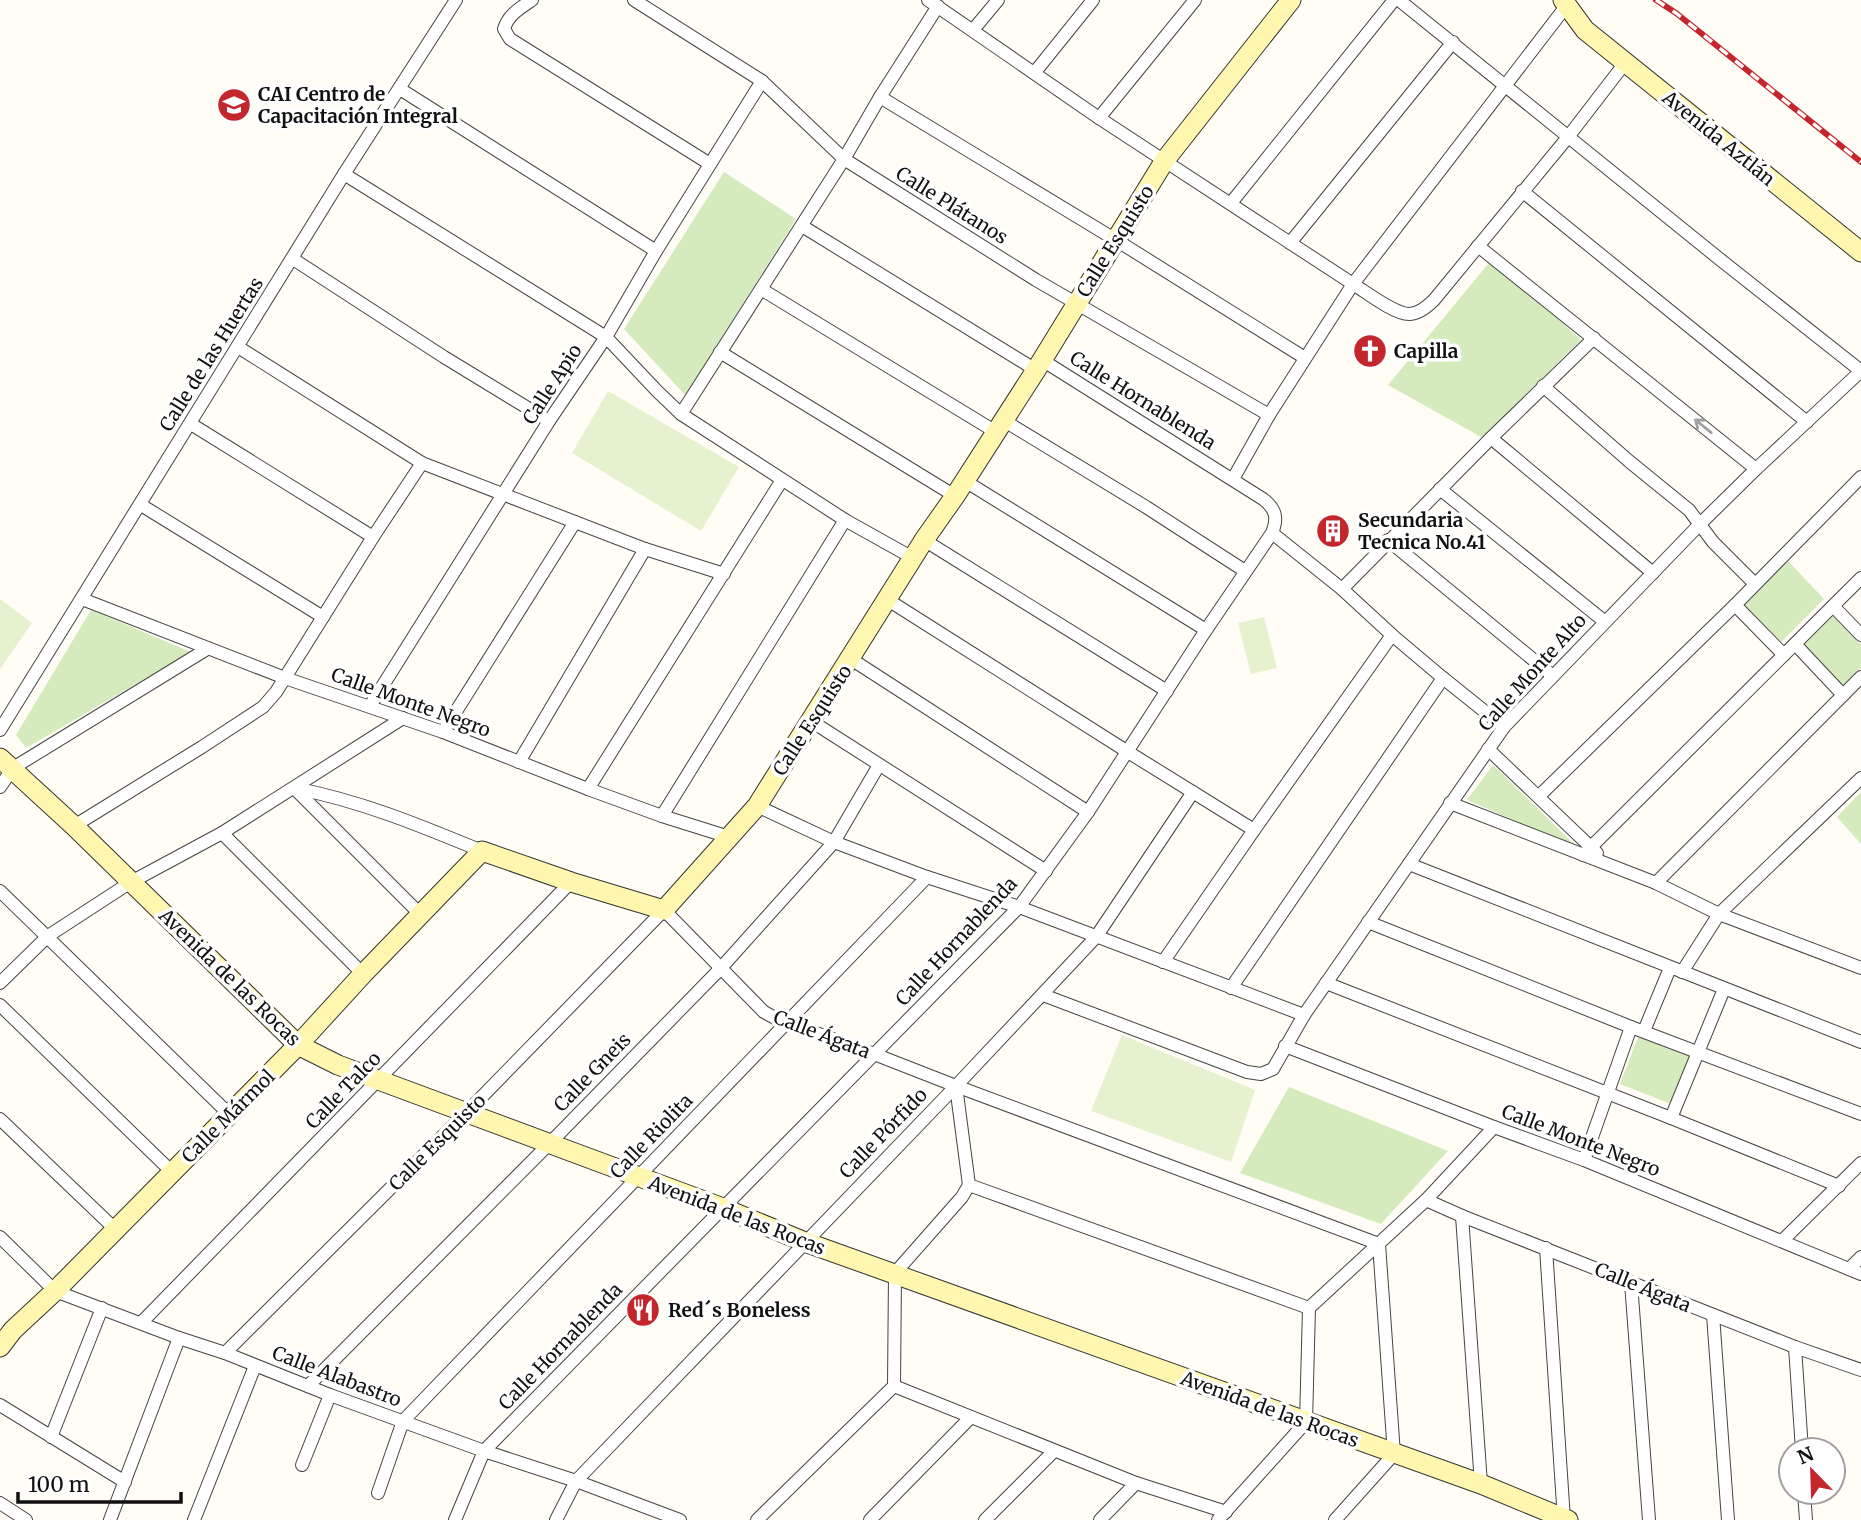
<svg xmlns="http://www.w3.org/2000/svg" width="1861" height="1520" font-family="Merriweather,serif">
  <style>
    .green { fill: #d5ebbd }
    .pitch { fill: #e6f2cf }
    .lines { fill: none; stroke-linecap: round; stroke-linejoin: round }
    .street-casing { stroke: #444; stroke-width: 14 }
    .secondary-casing { stroke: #333; stroke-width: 21 }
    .street { stroke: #fff; stroke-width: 12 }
    .secondary { stroke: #fff6b0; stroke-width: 19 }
    .rail-casing { stroke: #c4262e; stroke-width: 6 }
    .rail { stroke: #fff; stroke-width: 3.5; stroke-dasharray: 10; stroke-linecap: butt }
    .oneway { stroke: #a0a0a0 }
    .labels { text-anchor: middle; stroke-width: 7; stroke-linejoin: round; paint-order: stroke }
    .poi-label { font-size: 19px; font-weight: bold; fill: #111; stroke: #fff; text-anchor: start }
    .street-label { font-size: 19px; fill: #111; stroke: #fff }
  </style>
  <rect width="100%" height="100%" fill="#fffdf5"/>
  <g class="green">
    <polygon points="724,172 796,219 686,396 624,329"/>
    <polygon points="1493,258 1581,340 1483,438 1388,385"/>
    <polygon points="1788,561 1824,599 1781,642 1743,604"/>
    <polygon points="91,610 191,652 26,748 16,735"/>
    <polygon points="1834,615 1861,644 1861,668 1842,687 1802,646"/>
    <polygon points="1493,765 1578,848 1467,800"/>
    <polygon points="1861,792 1861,844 1837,817"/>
    <polygon points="1640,1032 1691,1053 1671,1104 1620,1084"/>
    <polygon points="1289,1087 1448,1151 1381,1224 1240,1173"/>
  </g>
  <g class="pitch">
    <polygon points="608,391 739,467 701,531 572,453"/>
    <polygon points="0,599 32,623 0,669"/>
    <polygon points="1264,617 1277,668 1251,674 1238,623"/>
    <polygon points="1122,1035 1255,1090 1231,1162 1091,1111"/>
  </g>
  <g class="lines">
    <g class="street-casing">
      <g id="street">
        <path d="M532,0C520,8 508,15 504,29L510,39L710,164"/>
        <polyline points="634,0 762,81 844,159 1036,280 1269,415"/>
        <path d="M928,0L1099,118L1353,284C1366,292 1394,314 1409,314C1419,314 1428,306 1434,300L1568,137L1625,63"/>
        <polyline points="1399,0 1717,257 1861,371"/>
        <polyline points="973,30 998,0"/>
        <polyline points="1035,72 1093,0"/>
        <polyline points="400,89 656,251"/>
        <polyline points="880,97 1116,240 1305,358"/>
        <polyline points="1099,118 1195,0"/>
        <polyline points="344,174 606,337 657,391 681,414 845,520 913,558"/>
        <polyline points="1522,191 1807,422"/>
        <polyline points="1231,203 1394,0"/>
        <polyline points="802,226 1036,370"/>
        <polyline points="1290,243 1453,42"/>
        <polyline points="1478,246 1756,469"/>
        <polyline points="293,259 444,357 549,421"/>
        <polyline points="761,289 996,432"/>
        <polyline points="238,347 422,463 645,549 724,574"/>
        <polyline points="720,352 955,496"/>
        <polyline points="1543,386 1630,462 1689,510 1713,542 1755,584"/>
        <polyline points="681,414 844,159 880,97 938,6"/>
        <polyline points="1003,420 1146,507 1245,571"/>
        <polyline points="191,424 373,537"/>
        <polyline points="1491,438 1653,573"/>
        <polyline points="1233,479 1269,415 1353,284 1567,5"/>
        <polyline points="965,481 1206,630"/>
        <polyline points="1440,489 1604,621"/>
        <polyline points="141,505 323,617"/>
        <polyline points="1272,533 1342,589 1392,635 1443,678 1504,727"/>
        <polyline points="924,540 1167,691"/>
        <polyline points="1388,540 1553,676"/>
        <polyline points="1342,589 1491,438 1594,338"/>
        <polyline points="82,599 285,678 443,732 588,789 662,816 729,837"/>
        <polyline points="888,600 1128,752 1254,830"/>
        <polyline points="1735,605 1784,655"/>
        <polyline points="1833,606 1861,635"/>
        <polyline points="1795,644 1843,695"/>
        <polyline points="851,659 1088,812"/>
        <polyline points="370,706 549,421 606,337 656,251 762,81"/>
        <polyline points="811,721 1046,871"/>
        <polyline points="0,730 344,174 456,0"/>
        <polyline points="443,732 575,522"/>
        <polyline points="1488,749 1597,853"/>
        <polyline points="519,762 645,549"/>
        <polyline points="0,787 13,768 207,649"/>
        <path d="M294,788C361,801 419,825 482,851"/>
        <polyline points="295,789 421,915"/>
        <polyline points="588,789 782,480"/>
        <polyline points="1539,796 1735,605 1861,477"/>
        <polyline points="1450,803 1656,883 1719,914 1861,968"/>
        <polyline points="757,806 834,842 927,877 1019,907 1304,1015"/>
        <polyline points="662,816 845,520"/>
        <polyline points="74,826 202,747 263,707 276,692 373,537 422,463"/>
        <polyline points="222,833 363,974"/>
        <polyline points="1583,855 1861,578"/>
        <polyline points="1409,864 1861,1042"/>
        <polyline points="1656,883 1861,677"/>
        <polyline points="0,891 230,1115"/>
        <polyline points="1368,922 1631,1027 1861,1114"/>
        <polyline points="1163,962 1254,830 1392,635"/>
        <polyline points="1682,972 1719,914 1861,778"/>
        <polyline points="0,983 48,936 131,882 222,833 403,718"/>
        <polyline points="1326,983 1671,1118 1839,1186"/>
        <polyline points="1231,988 1443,678"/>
        <polyline points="1043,995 1247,1072 1261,1074 1273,1069 1304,1015 1504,727 1700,524 1756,469 1861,371"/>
        <polyline points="0,1005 172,1172"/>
        <polyline points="1644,1031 1670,968"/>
        <polyline points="1285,1046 1494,1127 1584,1160 1861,1274"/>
        <polyline points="956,1086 969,1185"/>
        <polyline points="1671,1118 1724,989"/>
        <polyline points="0,1119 115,1229"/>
        <polyline points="1584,1160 1631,1027"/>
        <polyline points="969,1185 1309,1308"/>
        <polyline points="1426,1200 1462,1216 1795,1347 1861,1370"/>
        <polyline points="1462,1216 1481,1484"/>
        <polyline points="0,1237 55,1291 179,1338 225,1353 330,1395 484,1451 576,1481 680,1520"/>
        <polyline points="1782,1241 1861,1163"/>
        <polyline points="1546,1248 1564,1520"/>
        <polyline points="1849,1269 1861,1257"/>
        <polyline points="1631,1283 1649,1520"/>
        <polyline points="1713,1315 1728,1520"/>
        <polyline points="141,1323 571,882"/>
        <polyline points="1795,1347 1802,1450"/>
        <polyline points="225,1353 467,1112 664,910 764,1012 775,1018 874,1054 956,1086 1379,1244 1394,1454 1335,1520"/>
        <polyline points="308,1386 550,1143 721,968 834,842 879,765"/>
        <polyline points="894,1386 1136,1483 1226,1512"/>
        <polyline points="0,1405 125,1482"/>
        <polyline points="51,1437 102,1308"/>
        <polyline points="302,1465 330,1395"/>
        <polyline points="1804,1492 1806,1520"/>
        <polyline points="378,1493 403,1421 927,877"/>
        <polyline points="0,1503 26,1520"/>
        <polyline points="110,1520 179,1338"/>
        <polyline points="194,1520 255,1366"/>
        <path d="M455,1520L484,1451L1019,907L1088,812L1206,630L1272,533C1278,518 1276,509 1263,499L1042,360"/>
        <polyline points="556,1520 576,1481 956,1086 1096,937 1193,792"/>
        <polyline points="757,1520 894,1386 895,1273 962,1197 969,1185"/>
        <polyline points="870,1520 970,1418"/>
        <polyline points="985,1520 1054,1451"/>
        <polyline points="1100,1520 1136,1483"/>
        <polyline points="1218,1520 1306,1422 1309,1308 1426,1200 1494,1127"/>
      </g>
    </g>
    <g class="secondary-casing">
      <g id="secondary">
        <polyline points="1563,0 1585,30 1861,252"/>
        <polyline points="0,758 74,826 298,1045 338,1065 723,1208 805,1242 1481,1484 1568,1520"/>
        <polyline points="0,1347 13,1330 55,1291 298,1045 363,974 482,851 571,882 664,910 757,806 924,540 955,496 1036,370 1165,160 1291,0"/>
      </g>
    </g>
    <use href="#street" class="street"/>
    <use href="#secondary" class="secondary"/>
    <g class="rail-casing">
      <polyline id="rail" points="1656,0 1676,13 1861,162"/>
    </g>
    <use href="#rail" class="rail"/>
  </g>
  <defs><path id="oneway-shaft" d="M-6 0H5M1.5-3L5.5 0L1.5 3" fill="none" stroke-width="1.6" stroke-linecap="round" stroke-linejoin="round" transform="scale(1.75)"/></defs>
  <use class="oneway" href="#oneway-shaft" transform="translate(1703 426) rotate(-141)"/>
  <defs>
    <g id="school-disc" transform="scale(1.75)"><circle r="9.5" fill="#c4262e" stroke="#fff"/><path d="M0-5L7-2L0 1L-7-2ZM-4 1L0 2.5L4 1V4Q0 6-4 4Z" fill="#fff"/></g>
    <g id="church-disc" transform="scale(1.75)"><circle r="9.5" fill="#c4262e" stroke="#fff"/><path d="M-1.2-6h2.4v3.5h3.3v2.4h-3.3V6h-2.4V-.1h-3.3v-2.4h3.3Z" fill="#fff"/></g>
    <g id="building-disc" transform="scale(1.75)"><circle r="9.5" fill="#c4262e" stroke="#fff"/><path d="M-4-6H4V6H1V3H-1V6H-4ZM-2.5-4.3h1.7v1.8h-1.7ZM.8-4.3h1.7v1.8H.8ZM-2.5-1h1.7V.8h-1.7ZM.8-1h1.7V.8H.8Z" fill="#fff"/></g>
    <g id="restaurant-disc" transform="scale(1.75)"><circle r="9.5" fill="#c4262e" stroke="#fff"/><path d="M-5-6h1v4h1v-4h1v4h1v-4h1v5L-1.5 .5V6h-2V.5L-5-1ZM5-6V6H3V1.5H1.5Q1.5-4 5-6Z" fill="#fff"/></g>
  </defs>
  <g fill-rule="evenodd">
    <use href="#school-disc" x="234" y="105"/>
    <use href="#church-disc" x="1370" y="351"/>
    <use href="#building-disc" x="1333" y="531"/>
    <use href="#restaurant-disc" x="643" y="1310"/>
  </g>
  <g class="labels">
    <g class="poi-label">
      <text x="258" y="101">CAI Centro de<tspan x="258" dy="22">Capacitación Integral</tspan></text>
      <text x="1394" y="358">Capilla</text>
      <text x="1358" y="527">Secundaria<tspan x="1358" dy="22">Tecnica No.41</tspan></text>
      <text x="668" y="1317">Red´s Boneless</text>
    </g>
    <g class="street-label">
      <text transform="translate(1719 138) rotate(39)" y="7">Avenida Aztlán</text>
      <text transform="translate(952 205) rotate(32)" y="7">Calle Plátanos</text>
      <text transform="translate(1115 241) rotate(-58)" y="7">Calle Esquisto</text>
      <text transform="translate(211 354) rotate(-58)" y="7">Calle de las Huertas</text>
      <text transform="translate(552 384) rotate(-57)" y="7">Calle Apio</text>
      <text transform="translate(1143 400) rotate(32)" y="7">Calle Hornablenda</text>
      <text transform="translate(1532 672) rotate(-48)" y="7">Calle Monte Alto</text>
      <text transform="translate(411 702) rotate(20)" y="7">Calle Monte Negro</text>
      <text transform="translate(812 720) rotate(-57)" y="7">Calle Esquisto</text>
      <text transform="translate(956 941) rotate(-47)" y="7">Calle Hornablenda</text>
      <text transform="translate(230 977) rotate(44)" y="7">Avenida de las Rocas</text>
      <text transform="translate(822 1034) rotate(21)" y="7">Calle Ágata</text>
      <text transform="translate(592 1072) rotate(-46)" y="7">Calle Gneis</text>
      <text transform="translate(343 1090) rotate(-46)" y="7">Calle Talco</text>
      <text transform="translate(228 1116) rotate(-45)" y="7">Calle Mármol</text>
      <text transform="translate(883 1133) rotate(-46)" y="7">Calle Pórfido</text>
      <text transform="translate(651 1136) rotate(-46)" y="7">Calle Riolita</text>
      <text transform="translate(1581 1140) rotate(21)" y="7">Calle Monte Negro</text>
      <text transform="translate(437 1142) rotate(-45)" y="7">Calle Esquisto</text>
      <text transform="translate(737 1215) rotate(21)" y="7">Avenida de las Rocas</text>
      <text transform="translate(1643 1287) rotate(22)" y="7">Calle Ágata</text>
      <text transform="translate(560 1346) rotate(-46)" y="7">Calle Hornablenda</text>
      <text transform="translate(337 1376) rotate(21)" y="7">Calle Alabastro</text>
      <text transform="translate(1270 1409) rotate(20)" y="7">Avenida de las Rocas</text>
    </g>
  </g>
  <g transform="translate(1812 1471) rotate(337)"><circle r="33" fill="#ffffff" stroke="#a0a0a0" stroke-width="2"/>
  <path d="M0-5L12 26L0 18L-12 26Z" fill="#c4262e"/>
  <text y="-10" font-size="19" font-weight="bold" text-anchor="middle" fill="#111111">N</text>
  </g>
  <path d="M18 1492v10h163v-10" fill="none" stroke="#111111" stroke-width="3.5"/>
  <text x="28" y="1492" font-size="21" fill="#111111" stroke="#ffffff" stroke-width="5" paint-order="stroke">100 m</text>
</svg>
